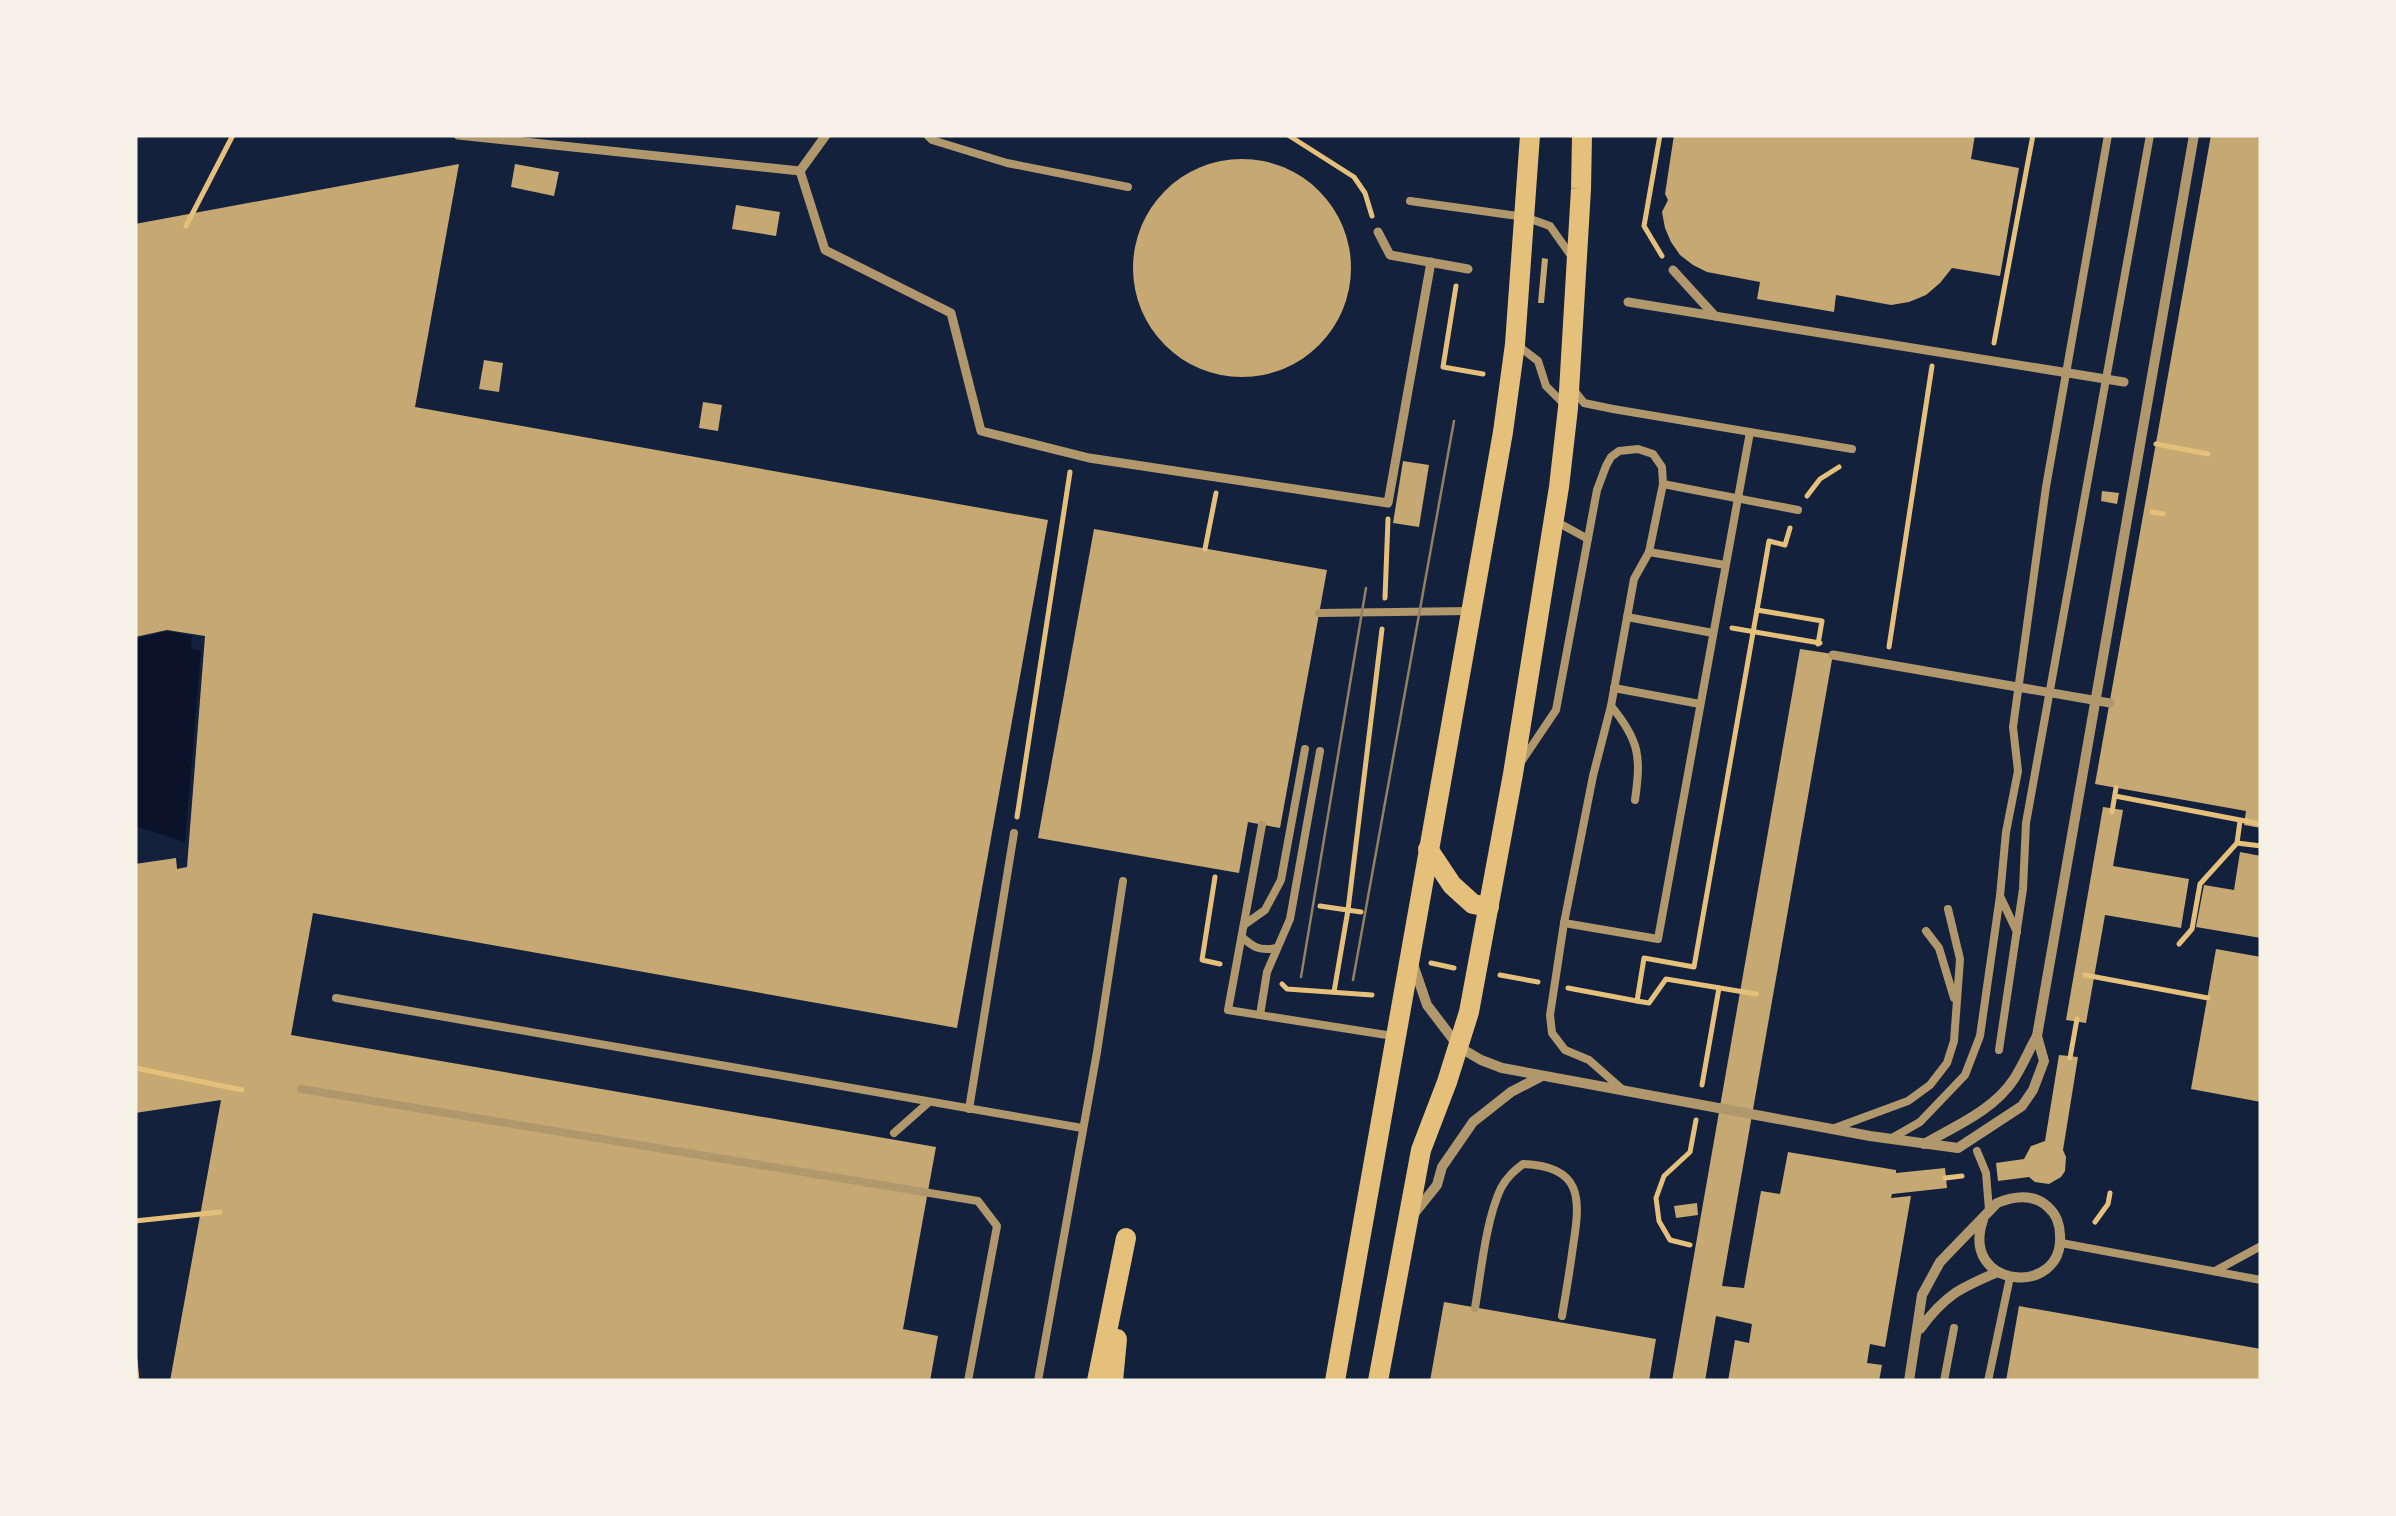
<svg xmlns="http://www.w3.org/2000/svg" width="2396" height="1516" font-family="Roboto,sans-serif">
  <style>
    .water { fill: #0b132b }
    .building { fill: #c6a872 }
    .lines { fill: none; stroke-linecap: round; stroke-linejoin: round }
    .path { stroke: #e5c07b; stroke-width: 5 }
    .service { stroke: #b1986c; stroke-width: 8 }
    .pedestrian { stroke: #b1986c; stroke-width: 9 }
    .minor { stroke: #b1986c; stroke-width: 10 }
    .secondary { stroke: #e5c07b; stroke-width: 20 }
    .tram { stroke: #918062; stroke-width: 2.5 }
  </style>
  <rect width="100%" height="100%" fill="#14213d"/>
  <polygon class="water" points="168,631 192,636 191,649 201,651 185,842 135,826 135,639"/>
  <g class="building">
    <polygon points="1674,135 1975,135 1971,159 2019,168 2000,276 1952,268 1940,283 1926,295 1909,302 1891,305 1836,295 1834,312 1757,299 1760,282 1707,272 1693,265 1680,255 1671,242 1665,228 1662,212 1668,200 1665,194"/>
    <polygon points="2211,135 2261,135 2261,828 2244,825 2246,811 2095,784"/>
    <circle cx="1242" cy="268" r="109"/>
    <polygon points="459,164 415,407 1048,520 957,1028 313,913 291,1035 936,1147 903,1329 938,1336 930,1381 170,1381 221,1100 135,1113 135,864 176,858 177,869 187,867 205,636 167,630 135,637 135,224"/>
    <polygon points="515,164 559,172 554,196 511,187"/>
    <polygon points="736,205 780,212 776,236 732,229"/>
    <polygon points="1542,258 1548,259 1544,303 1538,303"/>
    <polygon points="484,360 503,363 499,392 479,389"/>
    <polygon points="703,402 722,405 718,431 699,428"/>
    <polygon points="1403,461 1429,465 1419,527 1393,523"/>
    <polygon points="2102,491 2119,493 2117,504 2101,501"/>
    <polygon points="1094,529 1327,570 1280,828 1248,822 1239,873 1038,838"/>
    <polygon points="1800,649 1833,654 1722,1286 1744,1288 1761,1191 1780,1194 1788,1152 1896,1170 1896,1173 1945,1168 1947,1188 1892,1194 1891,1198 1911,1196 1885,1347 1870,1344 1867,1363 1882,1365 1879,1381 1728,1381 1735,1340 1749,1343 1752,1324 1716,1316 1705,1381 1672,1381"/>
    <polygon points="2103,807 2123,810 2113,866 2189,879 2181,928 2105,915 2086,1023 2066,1020"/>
    <polygon points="2240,852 2261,856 2261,938 2196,927 2204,885 2234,890"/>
    <polygon points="2216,949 2261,957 2261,1102 2191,1089"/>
    <polygon points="2059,1055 2078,1057 2063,1150 2066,1157 2065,1171 2061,1177 2049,1184 2035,1182 2029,1177 1998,1181 1996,1163 2024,1159 2031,1146 2045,1141"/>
    <polygon points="1697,1203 1698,1215 1676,1218 1674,1206"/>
    <polygon points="1444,1302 1656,1339 1649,1381 1430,1381"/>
    <polygon points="2019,1306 2261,1349 2261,1381 2006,1381"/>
  </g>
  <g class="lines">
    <g class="path">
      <polyline points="1288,135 1354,177 1365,193 1372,216"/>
      <polyline points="1660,135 1644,226 1662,256"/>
      <polyline points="186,226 233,135"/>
      <polyline points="1456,286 1443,367 1483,374"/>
      <polyline points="1994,343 2033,135"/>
      <polyline points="2156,444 2208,454"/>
      <polyline points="1807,496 1820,479 1839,467"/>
      <polyline points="2152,512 2163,514"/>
      <polyline points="1790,528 1785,545 1769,541 1757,610 1822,621 1818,644"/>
      <polyline points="1205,549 1216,493"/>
      <polyline points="1385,598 1388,519"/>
      <polyline points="1732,628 1820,643"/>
      <polyline points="1889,647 1932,366"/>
      <polyline points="2115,796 2261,824"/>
      <polyline points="2112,812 2116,788"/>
      <polyline points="1017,817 1070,472"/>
      <polyline points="2237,843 2240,821"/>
      <polyline points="1215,877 1202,960 1220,964"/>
      <polyline points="1320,906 1361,912"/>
      <polyline points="2179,944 2192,929 2200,884 2237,843 2261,846"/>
      <polyline points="1431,963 1454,968"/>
      <polyline points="1500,975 1538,982"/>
      <polyline points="2085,975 2208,998"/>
      <polyline points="1282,984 1287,989 1372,995"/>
      <polyline points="1568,988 1637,1001 1644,958 1694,967 1757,610"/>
      <polyline points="1334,992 1348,910 1382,629"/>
      <polyline points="1637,1001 1649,1003 1666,979 1756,994"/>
      <polyline points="2070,1058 2077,1019"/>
      <polyline points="135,1068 242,1090"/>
      <polyline points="1702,1085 1719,988"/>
      <polyline points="1945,1178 1962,1176"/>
      <polyline points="135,1221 220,1212"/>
      <polyline points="2095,1222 2108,1204 2110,1193"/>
      <polyline points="1690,1245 1670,1240 1659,1221 1656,1198 1664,1176 1690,1152 1696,1120"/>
      <polyline points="135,1360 137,1381"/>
    </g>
    <g class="service">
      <polyline points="927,135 932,140 1007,163 1128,187"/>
      <polyline points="1410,201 1525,217 1550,226 1572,257"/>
      <polyline points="1516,344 1538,361 1546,386 1565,405"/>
      <polyline points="1573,389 1584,403 1613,409 1852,449"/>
      <polyline points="1663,484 1798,510"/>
      <polyline points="1557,522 1588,539"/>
      <polyline points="1649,552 1725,565"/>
      <polyline points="1319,613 1469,611"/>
      <polyline points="1627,617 1713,633"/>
      <polyline points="1614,688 1700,704"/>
      <path d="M1611,706C1640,741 1641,757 1635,800"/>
      <polyline points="1521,762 1556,710 1597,490 1606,466 1611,457 1619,451 1638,449 1653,454 1662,467 1663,484 1649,552 1634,579 1611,706 1593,776 1564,923 1550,1015 1552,1033 1565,1050 1589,1060 1623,1090"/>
      <polyline points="1262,825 1228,1010 1393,1036"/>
      <polyline points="2000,896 2017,932"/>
      <polyline points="1564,923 1658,939 1750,432"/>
      <polyline points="1244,925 1265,910 1281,880 1305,749"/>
      <polyline points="1926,931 1939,948 1954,998"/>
      <path d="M1242,937C1254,948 1260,951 1277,948"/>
      <polyline points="336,998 1082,1128"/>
      <polyline points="1260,1015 1267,972 1290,919 1320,751"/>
      <polyline points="1999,1050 2023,889 2026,823 2150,135"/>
      <polyline points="301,1089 978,1201 997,1226 968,1381"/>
      <polyline points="969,1109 1014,833"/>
      <polyline points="1832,1129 1908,1101 1930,1085 1947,1063 1954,1041 1960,959 1948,909"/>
      <polyline points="894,1133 929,1102"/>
      <polyline points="1892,1138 1920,1122 1965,1075 1980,1036 2000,896 2006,832 2018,771 2013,727 2046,487 2108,135"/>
      <polyline points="1977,1151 1986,1173 1989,1210"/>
      <polyline points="2061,1243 2261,1280"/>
      <polyline points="2215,1271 2261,1246"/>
      <path d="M1475,1308C1481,1272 1486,1219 1501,1188C1507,1177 1514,1171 1523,1164C1582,1166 1581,1198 1573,1246C1570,1269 1566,1293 1562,1316"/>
      <polyline points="1038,1381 1097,1052 1123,881"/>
      <polyline points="1944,1381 1954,1328"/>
      <polyline points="1988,1381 2010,1277"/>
    </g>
    <g class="pedestrian">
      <polyline points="458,135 800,171"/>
      <polyline points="800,171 825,250 951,313 981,431 1089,458 1388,503 1431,262"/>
      <polyline points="800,171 826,135"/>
      <polyline points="1378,232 1390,255 1468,269"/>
      <polyline points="1673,270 1715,316"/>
      <polyline points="1628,302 2124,382"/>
      <polyline points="1833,655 2110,703"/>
    </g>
    <g class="minor">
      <polyline points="1413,964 1427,1005 1459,1047 1481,1060 1502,1068 1870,1136 1958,1148 2022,1106 2033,1090 2044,1061 2037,1036"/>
      <path d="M1924,1144C1955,1126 1994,1110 2014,1079C2023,1065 2029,1050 2037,1036L2194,135"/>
      <polyline points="1413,1215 1437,1185 1442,1167 1473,1122 1511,1092 1540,1077"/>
      <path d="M1920,1329C1945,1295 1960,1288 1998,1272"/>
      <path d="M1909,1381L1922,1295L1940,1262L1997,1203C2014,1196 2033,1193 2048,1207C2056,1214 2060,1225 2060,1235C2064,1298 1959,1289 1983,1220"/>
    </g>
    <g class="secondary">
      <polyline points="1428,849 1452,885 1473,904 1489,907"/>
      <polyline points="1097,1381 1126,1238"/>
      <polyline points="1113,1381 1117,1339"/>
      <polyline points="1335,1381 1503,432 1515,344 1530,135"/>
      <polyline points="1378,1381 1421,1150 1447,1082 1469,1012 1513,774 1559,487 1568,408 1581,189 1582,135"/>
    </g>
    <g class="tram">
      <polyline points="1301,977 1366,588"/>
      <polyline points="1353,980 1454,421"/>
    </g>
  </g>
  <rect width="2396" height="1516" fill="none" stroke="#f6f1e7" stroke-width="275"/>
</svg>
